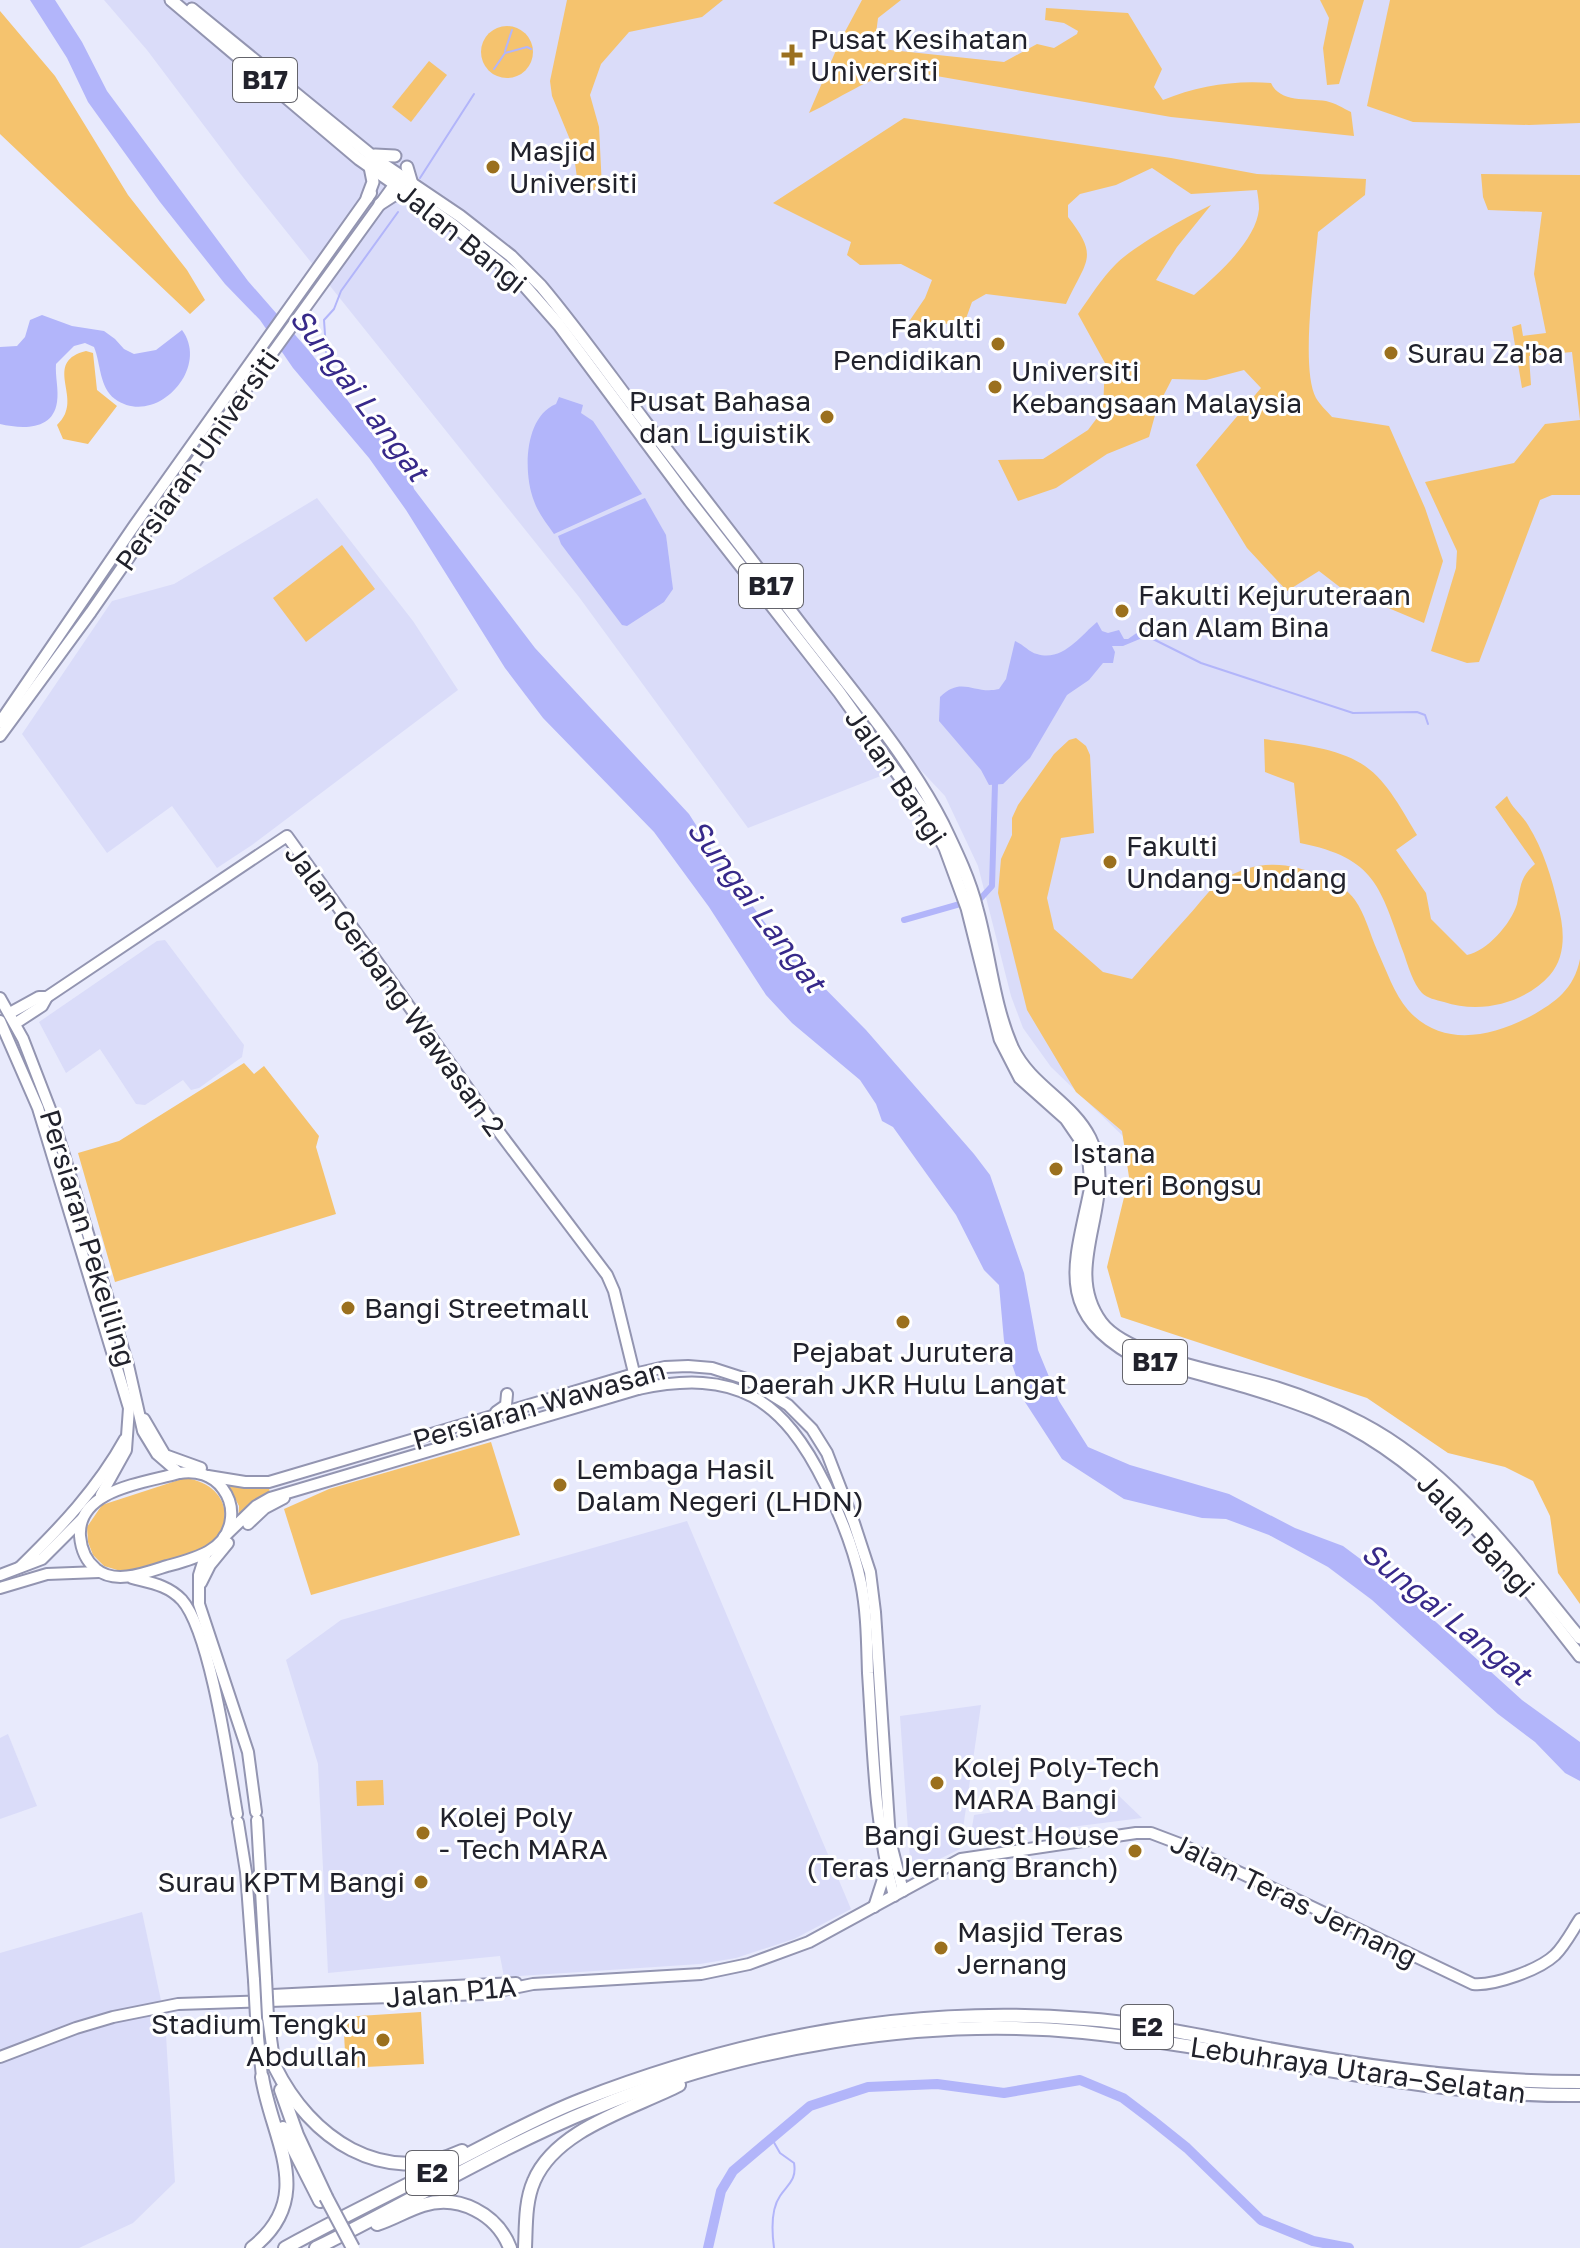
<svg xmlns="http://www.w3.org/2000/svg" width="1580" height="2248" font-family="'Golos Text',sans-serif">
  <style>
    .built { fill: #dadcf9 }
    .green { fill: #f5c36e }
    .water { fill: #b2b5fa }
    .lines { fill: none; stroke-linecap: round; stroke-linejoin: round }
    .stream { stroke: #b2b5fa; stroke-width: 2 }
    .canal { stroke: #b2b5fa; stroke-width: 6 }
    .river { stroke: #b2b5fa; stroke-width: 10 }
    .secondary-casing { stroke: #9395b1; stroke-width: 14 }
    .primary-casing { stroke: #9395b1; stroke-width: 15 }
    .highway-casing { stroke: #9395b1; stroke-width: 16 }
    .secondary { stroke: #fff; stroke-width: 10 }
    .primary { stroke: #fff; stroke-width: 11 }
    .highway { stroke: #fff; stroke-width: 12 }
    .secondary-bridge-casing { stroke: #9395b1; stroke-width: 14; stroke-linecap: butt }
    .highway-bridge-casing { stroke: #9395b1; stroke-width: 16; stroke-linecap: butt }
    .secondary-bridge { stroke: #fff; stroke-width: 10 }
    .highway-bridge { stroke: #fff; stroke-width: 12 }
    .poi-dot { fill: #9b701e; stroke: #fff; stroke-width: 3 }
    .labels { text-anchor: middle; stroke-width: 6; stroke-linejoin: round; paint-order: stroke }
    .shield { fill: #fff; stroke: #64646b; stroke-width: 2 }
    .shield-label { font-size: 26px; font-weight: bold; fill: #21222c }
    .poi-label { font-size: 28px; fill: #21222c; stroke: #fff; text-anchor: start }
    .street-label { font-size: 28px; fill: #21222c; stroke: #fff }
    .water-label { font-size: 30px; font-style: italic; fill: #37298a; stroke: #fff }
  </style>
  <rect width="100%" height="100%" fill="#e8eafc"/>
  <g class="built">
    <polygon points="104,0 1580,0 1580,1133 1124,1137 1051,1067 1023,1028 1011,996 978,866 945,796 914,763 748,828 579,597 242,176 147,50"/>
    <polygon points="317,498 413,621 458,690 252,845 217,868 172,806 107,853 22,734 112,601 174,584"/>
    <polygon points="165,940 244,1045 242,1057 199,1088 191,1090 183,1080 145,1105 136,1104 100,1049 66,1073 39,1022 157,941"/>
    <polygon points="687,1521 851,1909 794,1939 736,1958 700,1964 504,1977 500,1956 328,1973 318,1764 286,1660 341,1620"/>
    <polygon points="981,1705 960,1849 911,1873 900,1716"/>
    <polygon points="8,1734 37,1806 0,1819 0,1738"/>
    <polygon points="1117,1794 1142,1818 970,1840 974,1815"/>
    <polygon points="142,1912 165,2019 175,2182 133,2223 79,2248 0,2248 0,1953"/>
  </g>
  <g class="green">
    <polygon points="567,0 723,0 702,17 629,32 601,64 590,95 599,127 602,188 579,194 573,147 552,96 550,81"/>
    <path d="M862,0H901L878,18L876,34L881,49L1004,62L1037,44L1054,48L1077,34L1078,31L1064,23L1045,20L1046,8L1128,13L1162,69L1154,87L1163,100C1197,86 1234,80 1271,83C1280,103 1307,98 1326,101C1335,103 1343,108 1351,112L1354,136L1171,117L902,70C869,77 839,99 809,113L840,41Z"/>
    <polygon points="1320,0 1364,0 1339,84 1327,85 1323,48 1329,18"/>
    <polygon points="1390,0 1580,0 1580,123 1529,125 1413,122 1367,106"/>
    <polygon points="0,11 55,76 128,195 187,270 205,300 190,314 0,134"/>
    <circle cx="507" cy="52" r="26"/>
    <polygon points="429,61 447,75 411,122 392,107"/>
    <path d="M904,118L1171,158L1257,174L1366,179L1365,195L1318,232C1315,268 1300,368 1316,398C1320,405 1327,411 1332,417L1389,426L1425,508L1443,561L1424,623L1341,588L1319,571L1287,591L1247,548L1196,465L1261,388L1244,370L1206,380L1172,379L1157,408L1149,437L1107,454L1056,488L1018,501L998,460L1043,459L1088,430L1103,410L1105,363L1078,314C1090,297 1101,279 1116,264C1132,247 1188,216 1211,205L1177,247L1156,280L1194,295C1217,275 1256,241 1259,209C1259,203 1258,196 1257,190L1191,194L1152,168L1116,185L1080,194L1068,205V217C1100,258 1086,260 1066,304L986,294L972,302L964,324L908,323L925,298L932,280L901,264L860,265L847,255L851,242L773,203Z"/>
    <polygon points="1481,174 1580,175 1580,495 1552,495 1540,500 1479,662 1467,663 1431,651 1456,568 1457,551 1425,482 1514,463 1545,424 1580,420 1572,352 1529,356 1531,385 1522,388 1512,327 1521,324 1523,336 1546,333 1534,274 1542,212 1488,210 1483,197"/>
    <path d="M86,351L93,353L97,390L117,406L88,444L63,439L57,425C60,422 63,418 65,414C76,392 46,361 86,351Z"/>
    <polygon points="342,545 375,589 306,642 273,598"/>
    <path d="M1076,738L1086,746L1090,755L1094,833L1061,838L1047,898L1054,929L1103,972L1132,979C1151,957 1170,936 1189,915C1200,903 1209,889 1223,880C1245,865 1272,861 1298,868C1320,874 1341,881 1355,900C1365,914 1370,934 1377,950C1386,969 1394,994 1408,1010C1442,1048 1491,1037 1531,1016C1556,1002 1574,989 1580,959V1604L1558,1573L1550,1516L1533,1481L1505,1467L1448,1453L1367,1398L1121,1317L1107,1267L1129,1177L1122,1131L1076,1092L1027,1010L998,893L1001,859L1012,835V818L1018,805L1054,754L1069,740Z"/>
    <path d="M1264,739C1296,744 1338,747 1365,766C1388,782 1403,812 1417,835L1396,850L1426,893L1431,919L1467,955C1487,951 1511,924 1517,904C1521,886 1520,877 1535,864L1495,807L1507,796C1512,808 1522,815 1528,825C1543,849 1552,878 1558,905C1564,928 1567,955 1550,975C1524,1004 1480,1014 1444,1002C1436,1000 1427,998 1422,993C1413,983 1408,966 1404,954C1380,887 1376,858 1300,843L1294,783L1265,772Z"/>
    <polygon points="244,1063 254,1074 264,1066 319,1136 316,1147 336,1214 115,1282 78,1153 119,1141"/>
    <polygon points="491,1442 520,1535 311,1595 284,1509 329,1489"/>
    <path d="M185,1478C229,1484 239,1526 202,1552L124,1572L104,1566L93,1555L88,1542L87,1527L102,1505Z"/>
    <polygon points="227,1483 255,1489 269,1488 270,1493 238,1524 239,1506"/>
    <polygon points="383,1780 384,1805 357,1806 356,1781"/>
    <polygon points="421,2012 424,2064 346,2068 343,2017"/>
  </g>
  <g class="water">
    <polygon points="30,0 55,0 82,42 107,91 130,122 248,281 310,352 369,428 407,465 414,489 535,648 689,814 717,858 780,943 866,1030 974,1154 990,1175 1024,1273 1038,1350 1059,1401 1088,1447 1130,1465 1229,1494 1295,1528 1343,1546 1394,1584 1522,1700 1580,1742 1580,1781 1565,1773 1535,1742 1498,1714 1372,1600 1328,1567 1269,1535 1226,1519 1202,1518 1124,1499 1062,1459 1025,1402 1004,1341 999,1285 984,1270 956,1215 893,1127 882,1121 876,1104 860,1080 792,1023 766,995 709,907 654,832 543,718 505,668 406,510 369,458 293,368 260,320 225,284 160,202 88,102 67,58"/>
    <path d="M42,315L72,326L104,331L115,339L124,349L134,354L156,350L182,330C211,369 155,428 115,399C99,387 101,364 94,347L85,343L74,346L56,364C55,376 59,390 57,402C53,431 22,429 0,424V347L17,346L25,337L30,320Z"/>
    <path d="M559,397L583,405L581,413L593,421L642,494L554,534C547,524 538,513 534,501C523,473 524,417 556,404Z"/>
    <polygon points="645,498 666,535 673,589 664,602 627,626 622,625 561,544 558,536"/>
    <path d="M1097,622L1102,631L1108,633L1119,630L1124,639H1128L1138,632L1147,636L1123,646H1112L1115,652L1113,663H1103L1089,680L1067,695L1030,758L1003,784L989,785L981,770L939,721L940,697C962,675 974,695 999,689L1006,679L1015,641C1023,644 1029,652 1037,654C1063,662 1080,636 1097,622Z"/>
  </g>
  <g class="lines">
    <g class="stream">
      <polyline points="505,51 512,30"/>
      <polyline points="494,69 505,53 527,47 531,49"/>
      <polyline points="420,178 474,94"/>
      <polyline points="322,369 327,364 324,320 334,309 341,291 398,212"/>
      <polyline points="1147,636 1201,663 1353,713 1417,712 1425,715 1428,724"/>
      <path d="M772,2139L780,2153L794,2163C797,2180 788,2184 780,2196C771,2209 772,2233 774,2248"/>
    </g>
    <polyline class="canal" points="904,920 981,898 992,886 995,784"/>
    <polyline class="river" points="708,2248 721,2191 733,2171 810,2106 868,2087 937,2084 1004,2093 1080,2080 1123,2098 1152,2120 1187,2148 1261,2220 1313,2241 1349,2248"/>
    <g class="secondary-casing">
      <g id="secondary">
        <polyline points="0,722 134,526 371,193"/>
        <polyline points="0,736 91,612 242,395 399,178"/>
        <polyline points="0,998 23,1039 50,1109 128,1365 143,1431 157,1454 179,1473"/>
        <polyline points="10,1013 39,997 47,997 287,836 502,1136 607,1275 614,1291 638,1389"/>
        <polyline points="0,1021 38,1108 129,1408 126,1450 101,1495"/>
        <polyline points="16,1023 42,1006 47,997"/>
        <polyline points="496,1412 506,1405 507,1394"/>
        <polyline points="144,1419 165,1455 201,1468"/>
        <path d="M179,1473C196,1470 213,1475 223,1489C229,1497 232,1508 231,1518C228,1551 193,1559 167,1566C145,1573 115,1585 96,1569C86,1561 81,1548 80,1536C77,1489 145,1483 179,1473Z"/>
        <polyline points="208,1476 245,1482 269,1482 634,1374 665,1367 688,1366 712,1368 746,1379 788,1405 812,1429 827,1453 854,1523 870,1572 875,1612 890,1840 903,1891"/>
        <polyline points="248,1524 265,1508 284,1498"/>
        <path d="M224,1537L256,1506L270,1498L638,1389C736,1368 783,1398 826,1486C841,1517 854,1549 861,1583C867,1612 867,1643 868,1673C873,1747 874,1825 894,1896"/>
        <polyline points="206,1553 199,1575 199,1604 248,1752 256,1812"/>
        <path d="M20,1567C60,1528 98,1488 125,1439"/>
        <polyline points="0,1575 42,1559 82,1519"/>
        <path d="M132,1578C151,1583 168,1585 182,1600C211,1633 229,1767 237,1814"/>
        <polyline points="201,1583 210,1565 228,1543"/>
        <polyline points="0,1588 47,1574 99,1572"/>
        <polyline points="257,1820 266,1978"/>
        <polyline points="238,1822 246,1872 254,1980"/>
        <polyline points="874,1907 885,1873"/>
        <polyline points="272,1995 516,1983"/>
        <polyline points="256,2017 262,2077"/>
        <polyline points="268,2017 275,2067"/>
        <path d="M0,2057L76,2028L113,2017L178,2004L484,1994L533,1984L701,1974L749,1964L809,1942L961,1859L1136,1833H1151L1180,1844L1473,1984C1494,1986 1539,1970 1555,1955C1565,1945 1572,1931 1580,1919"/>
      </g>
    </g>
    <g class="primary-casing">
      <g id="primary">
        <path d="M171,0L359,159L453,225L516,276L559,325L690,501L839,692L927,815L945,848L967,908L1000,1039L1020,1078L1066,1119L1079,1138L1089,1162L1091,1186C1076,1262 1053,1309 1132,1355C1193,1373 1256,1387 1314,1410C1431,1457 1505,1561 1580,1656"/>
        <path d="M192,9L377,160L460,216L511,256L541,286C578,330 611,377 646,423C694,486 742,548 790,610C840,677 906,751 943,824C956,851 970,880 977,909C990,955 993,1005 1013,1049C1031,1086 1072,1102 1090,1138C1121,1199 1059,1264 1101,1322C1128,1359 1233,1374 1277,1388C1306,1397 1334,1409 1361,1423C1453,1471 1515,1559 1580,1638"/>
        <polyline points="375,155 395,156"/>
        <polyline points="407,167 412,184"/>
        <polyline points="367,198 373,182 370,167"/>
        <polyline points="380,204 394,195 410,195"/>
      </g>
    </g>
    <g class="highway-casing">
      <g id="highway">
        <path d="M275,2067C310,2138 382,2188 462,2151"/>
        <polyline points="281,2090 297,2135 326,2197"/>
        <polyline points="283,2128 320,2201"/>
        <path d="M377,2224C393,2219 407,2210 423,2205C459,2194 497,2214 510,2248"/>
        <path d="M252,2248C317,2197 272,2140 262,2077"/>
        <path d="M285,2248C340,2218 397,2190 453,2162C495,2141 537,2117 581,2100C741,2038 912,2005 1084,2019C1143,2023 1200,2036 1258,2047C1363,2067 1473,2082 1580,2082"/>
        <path d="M316,2248C408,2203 497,2148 593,2109C741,2047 923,2016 1083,2032C1249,2049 1413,2097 1580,2095"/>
        <path d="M525,2248C526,2226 525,2201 534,2181C556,2129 632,2109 679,2085"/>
      </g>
    </g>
    <use href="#secondary" class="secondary"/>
    <use href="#primary" class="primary"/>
    <use href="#highway" class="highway"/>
    <g class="secondary-bridge-casing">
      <g id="secondary-bridge">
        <polyline points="266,1978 268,2017"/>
        <polyline points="254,1980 256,2017"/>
      </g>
    </g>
    <g class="highway-bridge-casing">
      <polyline id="highway-bridge" points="326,2197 353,2248"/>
    </g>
    <use href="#secondary-bridge" class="secondary-bridge"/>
    <use href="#highway-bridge" class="highway-bridge"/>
  </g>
  <g class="poi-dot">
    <path d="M788 43h8v8h8v8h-8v8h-8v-8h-8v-8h8z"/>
    <circle cx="493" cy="167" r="8"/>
    <circle cx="998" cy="344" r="8"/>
    <circle cx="1391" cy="353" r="8"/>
    <circle cx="995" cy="387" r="8"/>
    <circle cx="827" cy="417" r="8"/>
    <circle cx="1122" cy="611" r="8"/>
    <circle cx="1110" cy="862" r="8"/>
    <circle cx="1056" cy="1169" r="8"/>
    <circle cx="348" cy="1308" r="8"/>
    <circle cx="903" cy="1322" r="8"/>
    <circle cx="560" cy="1485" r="8"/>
    <circle cx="937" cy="1783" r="8"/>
    <circle cx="423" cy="1833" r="8"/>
    <circle cx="1135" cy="1851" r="8"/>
    <circle cx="421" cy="1882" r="8"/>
    <circle cx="941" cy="1948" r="8"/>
    <circle cx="383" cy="2040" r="8"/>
  </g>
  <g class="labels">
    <g class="shield">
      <rect x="233" y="58" width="64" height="44" rx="6"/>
      <rect x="739" y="564" width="64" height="44" rx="6"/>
      <rect x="1123" y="1340" width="64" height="44" rx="6"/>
      <rect x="1121" y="2005" width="52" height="44" rx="6"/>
      <rect x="406" y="2151" width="52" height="44" rx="6"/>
    </g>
    <g class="shield-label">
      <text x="265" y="89">B17</text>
      <text x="771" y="595">B17</text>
      <text x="1155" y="1371">B17</text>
      <text x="1147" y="2036">E2</text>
      <text x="432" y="2182">E2</text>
    </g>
    <g class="poi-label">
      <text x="810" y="49">Pusat Kesihatan<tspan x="810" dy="32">Universiti</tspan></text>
      <text x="509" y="161">Masjid<tspan x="509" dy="32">Universiti</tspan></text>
      <text x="982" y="338" text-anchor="end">Fakulti<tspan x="982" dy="32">Pendidikan</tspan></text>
      <text x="1407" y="363">Surau Za'ba</text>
      <text x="1011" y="381">Universiti<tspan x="1011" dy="32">Kebangsaan Malaysia</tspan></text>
      <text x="811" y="411" text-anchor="end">Pusat Bahasa<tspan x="811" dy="32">dan Liguistik</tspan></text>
      <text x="1138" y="605">Fakulti Kejuruteraan<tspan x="1138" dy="32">dan Alam Bina</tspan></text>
      <text x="1126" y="856">Fakulti<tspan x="1126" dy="32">Undang-Undang</tspan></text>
      <text x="1072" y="1163">Istana<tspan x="1072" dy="32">Puteri Bongsu</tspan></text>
      <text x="364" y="1318">Bangi Streetmall</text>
      <text x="903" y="1362" text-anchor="middle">Pejabat Jurutera<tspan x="903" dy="32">Daerah JKR Hulu Langat</tspan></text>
      <text x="576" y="1479">Lembaga Hasil<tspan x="576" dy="32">Dalam Negeri (LHDN)</tspan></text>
      <text x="953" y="1777">Kolej Poly-Tech<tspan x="953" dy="32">MARA Bangi</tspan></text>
      <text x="439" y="1827">Kolej Poly<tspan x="439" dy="32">- Tech MARA</tspan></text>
      <text x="1119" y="1845" text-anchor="end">Bangi Guest House<tspan x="1119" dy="32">(Teras Jernang Branch)</tspan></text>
      <text x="405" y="1892" text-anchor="end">Surau KPTM Bangi</text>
      <text x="957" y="1942">Masjid Teras<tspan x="957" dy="32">Jernang</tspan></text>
      <text x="367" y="2034" text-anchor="end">Stadium Tengku<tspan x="367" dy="32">Abdullah</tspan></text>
    </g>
    <g class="street-label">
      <text transform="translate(462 238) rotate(39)" y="10">Jalan Bangi</text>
      <text transform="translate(197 460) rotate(-55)" y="10">Persiaran Universiti</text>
      <text transform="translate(896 777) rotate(56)" y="10">Jalan Bangi</text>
      <text transform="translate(395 990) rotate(54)" y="10">Jalan Gerbang Wawasan 2</text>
      <text transform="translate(88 1238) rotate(73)" y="10">Persiaran Pekeliling</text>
      <text transform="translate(539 1405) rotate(-16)" y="10">Persiaran Wawasan</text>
      <text transform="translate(1476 1535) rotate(47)" y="10">Jalan Bangi</text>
      <text transform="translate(1294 1900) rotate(26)" y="10">Jalan Teras Jernang</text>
      <text transform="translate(451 1992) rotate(-5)" y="10">Jalan P1A</text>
      <text transform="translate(1358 2070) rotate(8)" y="10">Lebuhraya Utara–Selatan</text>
    </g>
    <g class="water-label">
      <text transform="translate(359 395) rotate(53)" y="10">Sungai Langat</text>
      <text transform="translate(756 906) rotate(53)" y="10">Sungai Langat</text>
      <text transform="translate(1446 1614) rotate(39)" y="10">Sungai Langat</text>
    </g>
  </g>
</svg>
